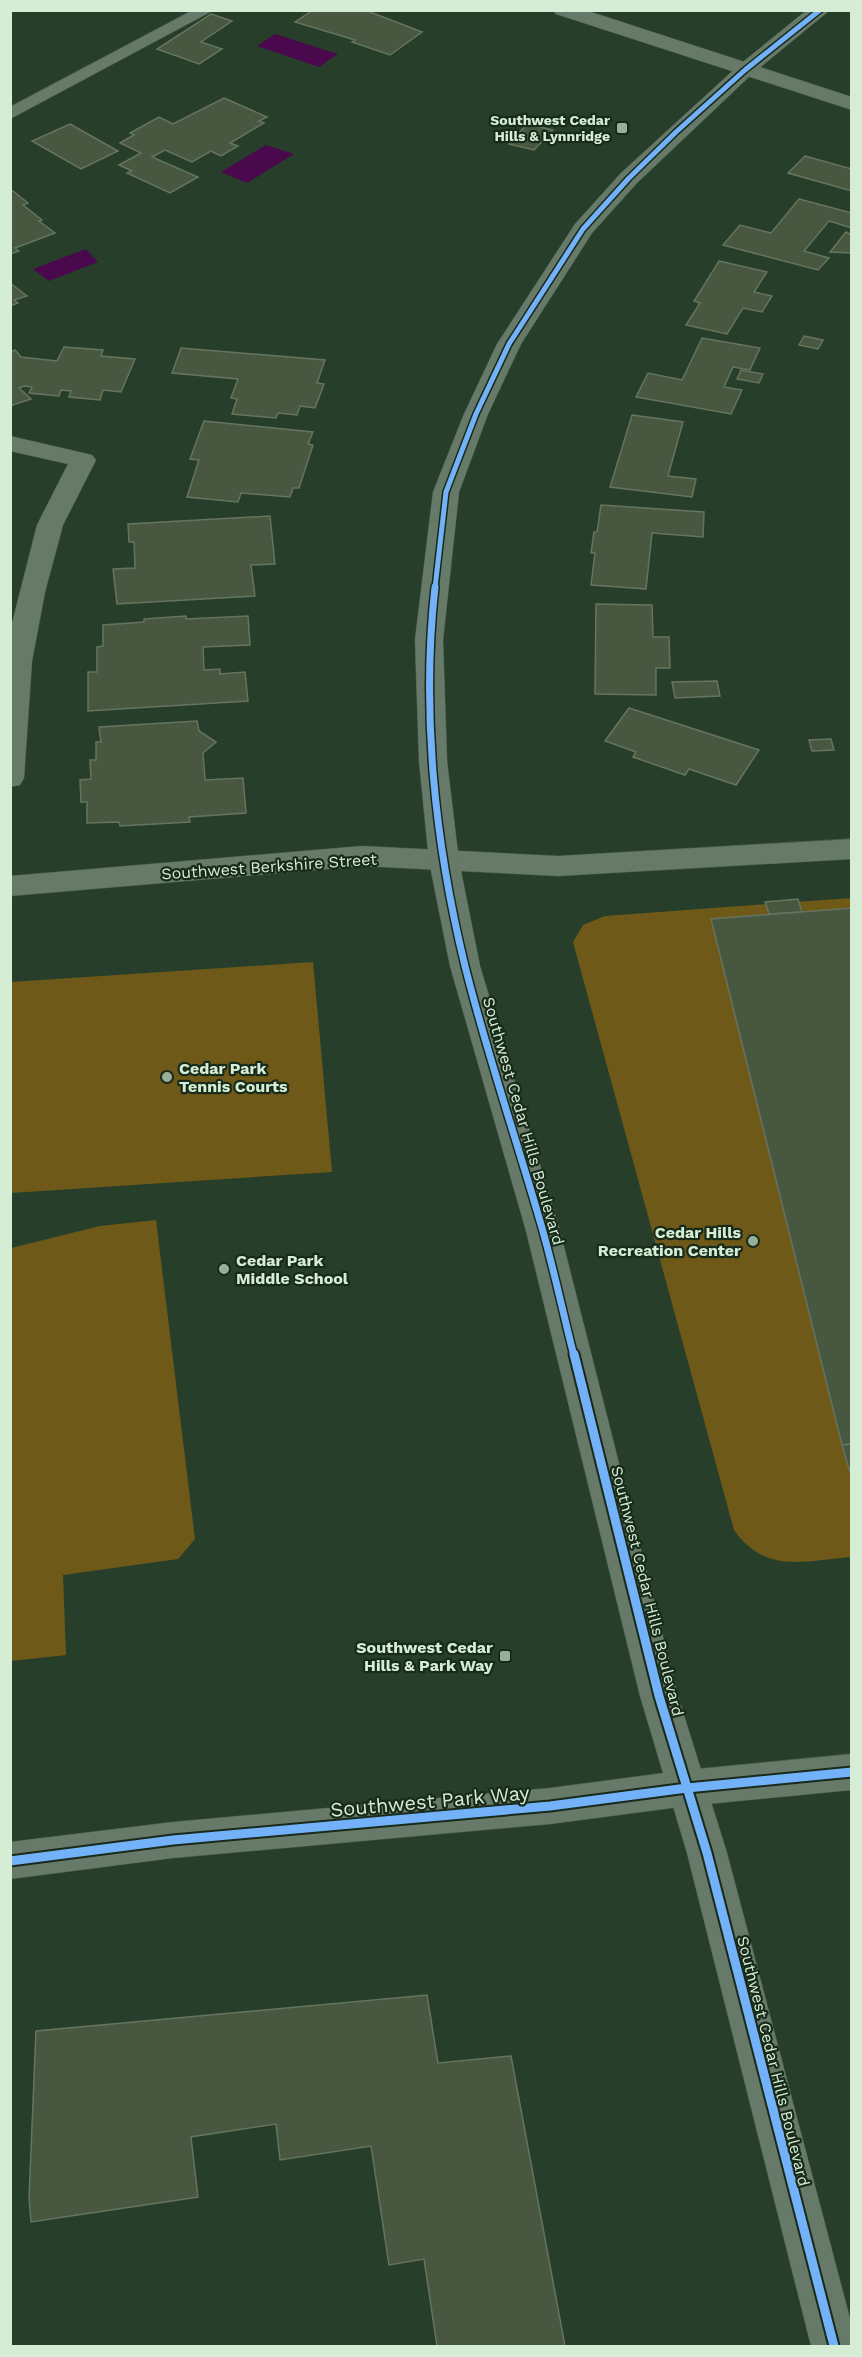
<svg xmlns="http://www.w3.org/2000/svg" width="862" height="2357" font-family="'Work Sans',sans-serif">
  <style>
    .green { fill: #6e5918 }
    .water { fill: #4a084d }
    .building { fill: #485840; stroke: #65745f; stroke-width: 1.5 }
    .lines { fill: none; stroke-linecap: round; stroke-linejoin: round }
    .service-casing { stroke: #475c49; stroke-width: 1 }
    .minor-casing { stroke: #475c49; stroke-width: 1 }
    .tertiary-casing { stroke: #475c49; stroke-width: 1 }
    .secondary-casing { stroke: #475c49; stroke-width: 1 }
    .service { fill: #677968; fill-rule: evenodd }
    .minor { fill: #677968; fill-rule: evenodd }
    .tertiary { fill: #677968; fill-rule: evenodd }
    .secondary { fill: #677968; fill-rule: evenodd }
    .cycleway-far2-casing { stroke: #182a19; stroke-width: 8 }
    .cycleway-far1-casing { stroke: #182a19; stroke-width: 10 }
    .cycleway-casing { stroke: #182a19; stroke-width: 13 }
    .cycleway-far2 { stroke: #73b2f8; stroke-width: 5 }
    .cycleway-far1 { stroke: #73b2f8; stroke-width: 7 }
    .cycleway { stroke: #73b2f8; stroke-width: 9 }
    .poi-dot { fill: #98b099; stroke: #182a19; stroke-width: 2 }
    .labels { text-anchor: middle; stroke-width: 4.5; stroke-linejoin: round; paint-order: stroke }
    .far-poi-label { font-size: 14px; font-weight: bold; fill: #d5edd5; stroke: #182a19; text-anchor: end }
    .street-label { font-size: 16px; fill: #d5edd5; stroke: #182a19 }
    .poi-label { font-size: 16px; font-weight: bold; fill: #d5edd5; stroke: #182a19; text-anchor: start }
    .near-street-label { font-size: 20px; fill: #d5edd5; stroke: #182a19 }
  </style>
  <rect width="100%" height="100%" fill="#273f2a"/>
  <g class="green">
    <path d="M851,898V1557C805,1561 765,1574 734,1530L573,942L583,925L605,916Z"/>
    <polygon points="313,962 332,1172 11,1193 11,982"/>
    <polygon points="156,1220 195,1539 178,1559 63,1575 66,1655 11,1661 11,1248 100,1226"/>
  </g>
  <g class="water">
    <polygon points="275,34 338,54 319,67 257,46"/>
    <polygon points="266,145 294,154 247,183 221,172"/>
    <polygon points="86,249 98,262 49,281 33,269"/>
  </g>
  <g class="building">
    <polygon points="313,10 365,10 422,32 390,55 352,42 355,40 295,22"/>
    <polygon points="211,14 232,21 201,42 222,49 199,64 157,49"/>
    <polygon points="224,98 267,117 259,121 264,123 230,143 238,146 221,156 211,151 192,162 165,150 152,157 198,177 170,193 127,173 132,171 119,165 141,153 120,143 134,135 130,133 159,117 173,124"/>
    <polygon points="70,124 118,151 81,169 32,141"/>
    <polygon points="527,124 553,130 534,150 509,144"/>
    <polygon points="805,156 852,169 852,191 788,173"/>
    <polygon points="13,191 28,203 23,205 42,220 39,221 55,233 15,248 19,251 10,254 10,192"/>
    <polygon points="799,199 852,213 852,228 829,221 804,251 829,258 818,270 723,245 740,225 771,233"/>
    <polygon points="846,232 852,235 852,253 830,252"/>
    <polygon points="719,261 767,272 754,292 772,296 762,312 743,308 727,334 686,325 700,303 694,301"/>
    <polygon points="10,283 27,296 14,300 18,303 10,306"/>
    <polygon points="804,336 823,340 818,349 799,345"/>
    <polygon points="702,338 760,348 750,370 733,367 724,387 742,390 731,414 636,397 648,373 682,380"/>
    <polygon points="64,347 103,350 101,356 135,359 121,392 103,390 100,400 69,397 71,391 61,390 59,396 29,393 32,387 24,386 19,388 31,399 10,406 10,352 15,350 21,357 57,361"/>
    <polygon points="181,348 325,360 317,383 324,384 315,408 300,406 297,415 278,413 276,418 232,414 237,399 231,398 238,379 172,373"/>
    <polygon points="741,370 763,374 759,383 737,379"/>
    <polygon points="632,415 683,422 668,476 696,479 692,497 610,487"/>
    <polygon points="204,421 313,432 308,444 313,445 299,488 293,488 290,497 241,493 238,502 187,497 199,460 190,459"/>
    <polygon points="601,505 704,512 703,537 652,533 646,589 591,585 595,553 591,553 594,532 597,532"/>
    <polygon points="270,516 275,564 251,565 255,596 117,604 113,569 135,568 134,542 129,542 128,524"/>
    <polygon points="596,604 652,605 653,637 669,637 670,668 656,668 656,695 595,694"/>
    <polygon points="186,616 186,619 248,616 250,645 203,647 204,670 220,669 220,674 245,672 248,701 88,711 88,672 97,672 97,647 103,646 103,625 144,622 144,619"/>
    <polygon points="717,681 720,696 675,698 672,682"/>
    <polygon points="629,708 759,750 736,785 689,769 685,775 633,757 636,752 605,741"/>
    <polygon points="197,721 199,731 216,742 203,753 205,780 243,778 246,813 189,817 190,822 120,826 119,822 87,823 87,802 81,802 80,780 91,779 90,760 96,760 96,742 101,742 99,727"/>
    <polygon points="831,739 834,750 812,751 809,740"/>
    <polygon points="798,899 802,912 769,914 765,902"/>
    <polygon points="852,908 852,1444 842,1445 711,919"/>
    <polygon points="852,1444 852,1472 850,1472 842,1445"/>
    <polygon points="427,1995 438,2063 511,2056 565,2346 437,2346 424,2259 389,2265 371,2146 280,2160 276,2124 191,2137 198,2197 31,2222 29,2198 36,2031"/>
  </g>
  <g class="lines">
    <g class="service-casing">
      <polygon id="service" points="193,10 214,10 10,119 10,107"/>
    </g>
    <g class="minor-casing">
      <g id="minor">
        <polygon points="553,10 585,10 852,97 852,110 556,14"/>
        <polygon points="10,436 92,455 96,460 63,525 45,592 32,661 24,778 20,785 10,787 10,631 37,525 68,464 10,451"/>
        <polygon points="852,839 852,859 558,876 362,866 10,896 10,876 362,846 558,856"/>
        <polygon points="852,1754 852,1790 687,1806 673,1801 667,1788 673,1775 687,1770"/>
      </g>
    </g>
    <g class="tertiary-casing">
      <polygon id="tertiary" points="687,1770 701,1775 707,1788 701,1801 687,1806 550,1824 173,1858 10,1879 10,1842 173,1822 550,1788"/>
    </g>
    <g class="secondary-casing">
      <polygon id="secondary" points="807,10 830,10 752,74 637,183 592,233 521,344 488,414 459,492 443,640 447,761 459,861 480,966 560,1231 678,1696 727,1853 852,2326 852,2346 811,2346 687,1853 640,1696 526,1231 450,966 429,861 419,761 415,640 433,492 464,414 497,344 575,224 621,173 738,66"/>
    </g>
    <use href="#service" class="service"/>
    <use href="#minor" class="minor"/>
    <use href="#tertiary" class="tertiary"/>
    <use href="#secondary" class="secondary"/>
    <g class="cycleway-far2-casing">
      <polyline id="cycleway-far2" points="435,588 446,492 476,414 509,344 583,229 629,178 676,132 745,70 820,10"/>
    </g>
    <g class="cycleway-far1-casing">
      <path id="cycleway-far1" d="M435,587C421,712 435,844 465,966C487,1054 517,1141 542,1228C554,1270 563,1313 574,1356"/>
    </g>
    <g class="cycleway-casing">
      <g id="cycleway">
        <polyline points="574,1354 659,1696 707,1853 834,2346"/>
        <polyline points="10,1861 173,1840 550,1806 687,1788 852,1772"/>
      </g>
    </g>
    <use href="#cycleway-far2" class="cycleway-far2"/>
    <use href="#cycleway-far1" class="cycleway-far1"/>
    <use href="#cycleway" class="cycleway"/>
  </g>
  <g class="poi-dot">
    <rect x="616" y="122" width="12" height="12" rx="3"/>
    <circle cx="167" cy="1077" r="6"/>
    <circle cx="753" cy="1241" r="6"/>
    <circle cx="224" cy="1269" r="6"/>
    <rect x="499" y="1650" width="12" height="12" rx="3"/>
  </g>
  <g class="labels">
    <g class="far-poi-label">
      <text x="610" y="125">Southwest Cedar<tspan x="610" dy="16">Hills &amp; Lynnridge</tspan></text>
    </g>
    <g class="street-label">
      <text transform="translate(269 866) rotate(-4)" y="6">Southwest Berkshire Street</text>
      <text transform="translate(524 1121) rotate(74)" y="6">Southwest Cedar Hills Boulevard</text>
      <text transform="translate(648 1591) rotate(76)" y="6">Southwest Cedar Hills Boulevard</text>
      <text transform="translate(774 2061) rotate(76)" y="6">Southwest Cedar Hills Boulevard</text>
    </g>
    <g class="poi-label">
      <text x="179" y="1074">Cedar Park<tspan x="179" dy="18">Tennis Courts</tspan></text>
      <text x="741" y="1238" text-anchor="end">Cedar Hills<tspan x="741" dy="18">Recreation Center</tspan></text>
      <text x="236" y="1266">Cedar Park<tspan x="236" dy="18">Middle School</tspan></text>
      <text x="493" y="1653" text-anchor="end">Southwest Cedar<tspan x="493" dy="18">Hills &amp; Park Way</tspan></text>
    </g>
    <g class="near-street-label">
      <text transform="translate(430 1801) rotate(-5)" y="7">Southwest Park Way</text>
    </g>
  </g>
  <rect width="862" height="2357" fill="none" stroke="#d5edd5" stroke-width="24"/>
</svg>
